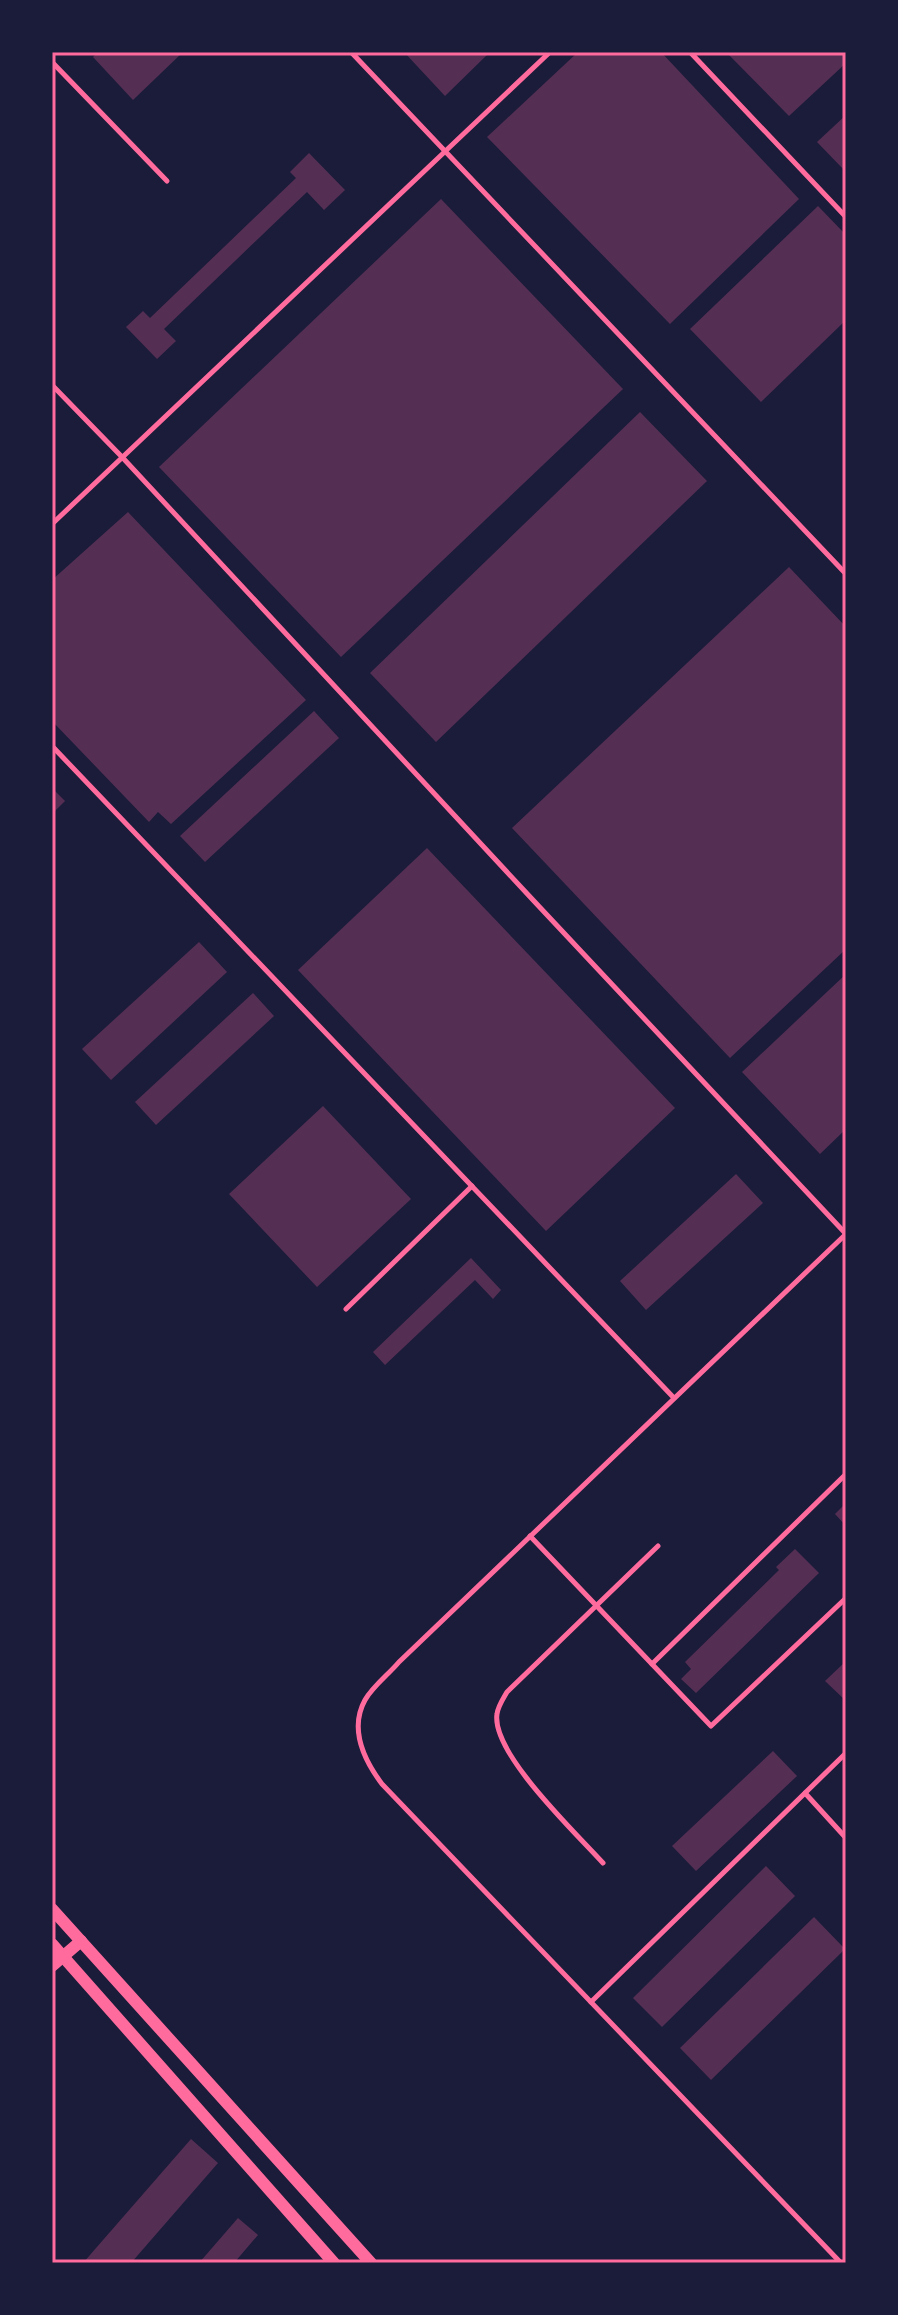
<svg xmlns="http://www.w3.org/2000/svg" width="898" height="2315" font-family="Lora,serif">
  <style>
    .building { fill: #542f53 }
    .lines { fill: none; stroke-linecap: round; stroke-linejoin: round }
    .service { stroke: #ff6b9d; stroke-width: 5 }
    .tertiary { stroke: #ff6b9d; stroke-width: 12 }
    .neatline { fill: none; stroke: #ff6b9d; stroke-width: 3 }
  </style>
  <rect width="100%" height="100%" fill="#1b1b3a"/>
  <g class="building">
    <polygon points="98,52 183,52 133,100 93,57"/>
    <polygon points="404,52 490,52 445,96"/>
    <polygon points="578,52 661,52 799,199 670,324 487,137"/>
    <polygon points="726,52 846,52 846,63 789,116"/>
    <polygon points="846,115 846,172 817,142"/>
    <polygon points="309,153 345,190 324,210 307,192 164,329 176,341 157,359 126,327 143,311 150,318 296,178 290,172"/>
    <polygon points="441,199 623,389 341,657 159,467"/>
    <polygon points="818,206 846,235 846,320 761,402 690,329"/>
    <polygon points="640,412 707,481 436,742 370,673"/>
    <polygon points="128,512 306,700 171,824 158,812 149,822 52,721 52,580"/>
    <polygon points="789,567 846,627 846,949 730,1058 512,828"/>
    <polygon points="314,711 339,738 205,862 180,836"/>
    <polygon points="52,788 65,801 52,814"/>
    <polygon points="427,848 675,1108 546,1231 298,970"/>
    <polygon points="199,942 227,972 111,1080 82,1049"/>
    <polygon points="846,974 846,1129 820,1154 742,1072"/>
    <polygon points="253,993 274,1016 156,1125 135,1102"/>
    <polygon points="323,1106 411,1199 317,1287 229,1194"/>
    <polygon points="736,1174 763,1203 646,1310 620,1281"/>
    <polygon points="471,1258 501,1290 493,1299 475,1280 385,1365 373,1352"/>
    <polygon points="846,1503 846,1526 835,1514"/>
    <polygon points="795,1549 819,1573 696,1693 681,1679 691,1669 685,1662 779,1570 776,1567"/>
    <polygon points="846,1661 846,1701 825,1681"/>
    <polygon points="773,1751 797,1776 696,1871 672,1846"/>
    <polygon points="766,1866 795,1896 662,2027 633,1998"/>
    <polygon points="814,1917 845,1949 711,2080 680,2048"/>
    <polygon points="191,2139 218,2163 131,2263 83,2263"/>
    <polygon points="238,2218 258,2235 234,2263 199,2263"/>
  </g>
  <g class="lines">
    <g class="service">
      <polyline points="351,52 846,574"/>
      <polyline points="690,52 846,217"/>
      <polyline points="52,62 167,181"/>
      <polyline points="52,385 122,457 533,900 846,1234"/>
      <polyline points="52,524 550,52"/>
      <polyline points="52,746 674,1398"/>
      <polyline points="346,1309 472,1186"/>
      <polyline points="530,1536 711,1726 846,1598"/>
      <polyline points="652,1664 846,1474"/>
      <polyline points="805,1793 846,1838"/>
      <path d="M603,1863C577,1834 491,1753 497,1714C498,1706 503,1699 507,1692L658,1546"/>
      <polyline points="591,2002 846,1753"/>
      <path d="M841,2263L382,1784C364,1760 349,1729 365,1700C373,1686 389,1674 399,1662L846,1234"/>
    </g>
    <g class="tertiary">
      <polyline points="52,1909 371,2263"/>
      <polyline points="52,1944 334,2263"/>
      <polyline points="52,1966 81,1941"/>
    </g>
  </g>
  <rect width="898" height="2315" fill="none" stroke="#1b1b3a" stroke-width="108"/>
  <rect x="54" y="54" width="790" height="2207" class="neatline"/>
</svg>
